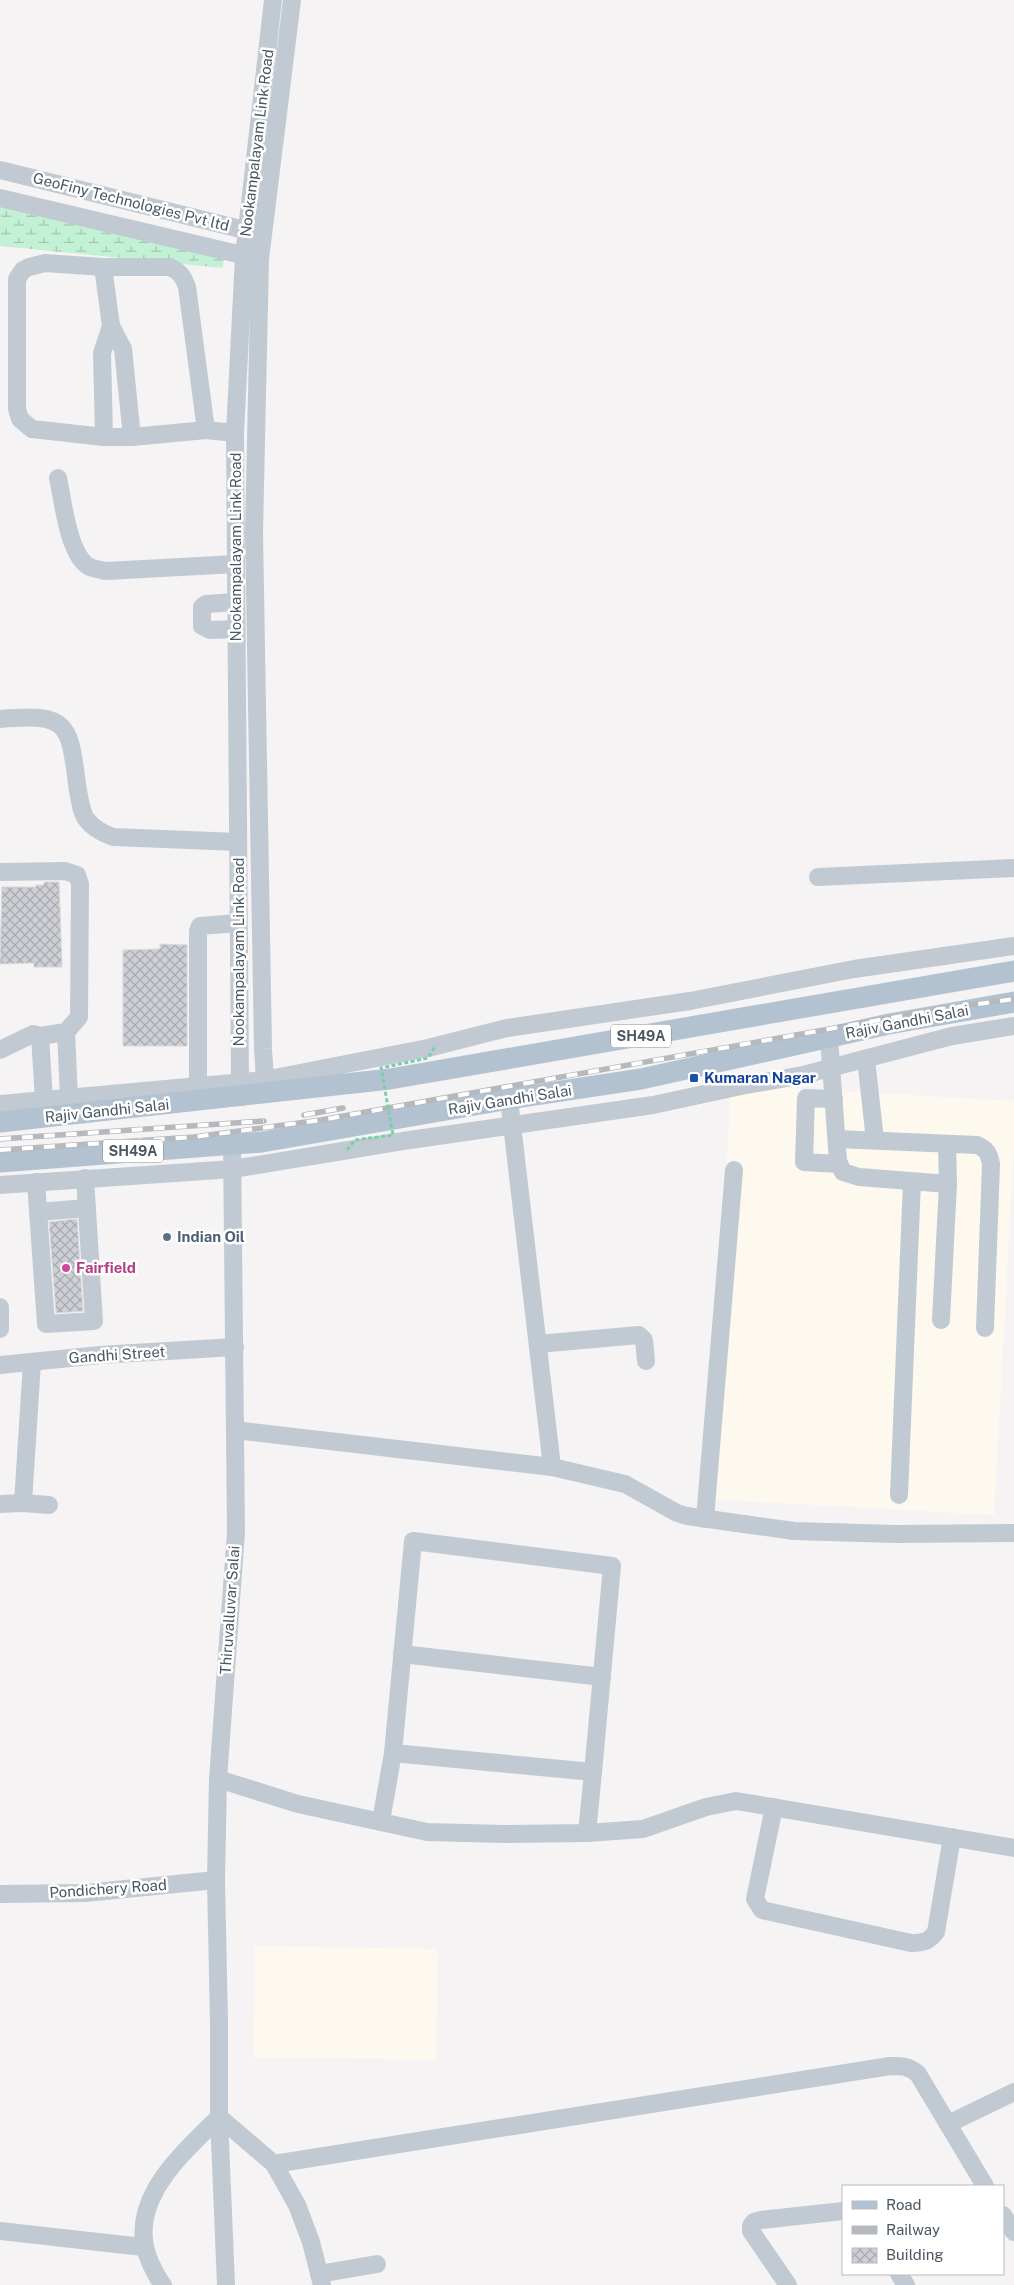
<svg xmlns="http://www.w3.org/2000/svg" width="1014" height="2285" font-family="'Public Sans',sans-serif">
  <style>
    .commercial { fill: #fdf9ef }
    .wetland { fill: url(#wetland-marsh) }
    .building { fill: url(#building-cross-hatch); stroke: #d7d9de }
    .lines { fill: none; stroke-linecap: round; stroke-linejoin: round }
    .minor { stroke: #c1cad2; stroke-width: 18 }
    .major { stroke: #b3c2d1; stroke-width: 21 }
    .rail-casing { stroke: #b5b8bd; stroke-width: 5.5 }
    .rail { stroke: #fff; stroke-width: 4; stroke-dasharray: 11; stroke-linecap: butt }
    .path-bridge { stroke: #7ad0a6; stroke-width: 3; stroke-dasharray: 4 2.5; stroke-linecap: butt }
    .transit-dot { fill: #1a4fb4; stroke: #fff; stroke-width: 2 }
    .service-dot { fill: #5c6f8a; stroke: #fff; stroke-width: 2 }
    .hotel-dot { fill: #d1479c; stroke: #fff; stroke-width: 2 }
    .labels { text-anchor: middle; stroke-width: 5; stroke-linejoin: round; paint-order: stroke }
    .shield { fill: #fff; stroke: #808990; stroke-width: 1 }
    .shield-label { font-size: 14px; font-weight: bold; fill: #4a5661 }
    .street-label { font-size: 15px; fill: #4a5661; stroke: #fff }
    .transit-label { font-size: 15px; font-weight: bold; fill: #164399; stroke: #fff; text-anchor: start }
    .service-label { font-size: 15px; font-weight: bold; fill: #4e5e75; stroke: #fff; text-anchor: start }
    .hotel-label { font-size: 15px; font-weight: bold; fill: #b23c85; stroke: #fff; text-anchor: start }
  </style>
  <defs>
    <pattern id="wetland-marsh" width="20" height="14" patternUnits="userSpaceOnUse" patternTransform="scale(1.25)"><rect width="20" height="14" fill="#c3f1d5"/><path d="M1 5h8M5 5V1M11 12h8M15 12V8" fill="none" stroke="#a0c6b0"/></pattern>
    <pattern id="building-cross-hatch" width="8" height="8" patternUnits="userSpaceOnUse" patternTransform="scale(1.25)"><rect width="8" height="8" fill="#cdcfd5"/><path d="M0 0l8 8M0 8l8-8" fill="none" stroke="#a8abb0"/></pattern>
  </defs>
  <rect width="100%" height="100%" fill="#f5f3f3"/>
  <g class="commercial">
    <polygon points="731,1085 1014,1101 1014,1145 994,1515 709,1499"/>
    <polygon points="255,1946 438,1949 436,2060 253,2057"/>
  </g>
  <polygon class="wetland" points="0,203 224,257 223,268 0,246"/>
  <g class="building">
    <polygon points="44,882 59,882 62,967 34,967 34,963 0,964 2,887 36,887 36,885 44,885"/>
    <polygon points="160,944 187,945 187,1046 123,1046 123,950 160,949"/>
    <polygon points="77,1219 83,1311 56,1313 49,1222"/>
  </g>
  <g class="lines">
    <g class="minor">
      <polyline points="0,170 257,233"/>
      <polyline points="0,198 255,258"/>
      <polyline points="103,267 111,326"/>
      <path d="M206,430L187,287C183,276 180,272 170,267H103L45,263L29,267L23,270L17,279V409L20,419L32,429L104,437H132L206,430L235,433"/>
      <polyline points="104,437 102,353 111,326 123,349 132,437"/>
      <path d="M58,478C63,500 68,556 90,567C95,569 101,570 106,571L236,564"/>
      <polyline points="236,602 206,604 202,607 202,626 210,630 236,629"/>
      <path d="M0,719C73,712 69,727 78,791C80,800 81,813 87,820C94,829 103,833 113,837L238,842"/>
      <polyline points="0,872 65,871 77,875 80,884 79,1017 66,1032 40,1036 33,1034 0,1050"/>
      <polyline points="818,877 1014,868"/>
      <polyline points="66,1032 69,1098"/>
      <polyline points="40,1036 44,1100"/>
      <polyline points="829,1038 838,1161 843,1172 859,1177 948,1184"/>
      <polyline points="866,1059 875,1140"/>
      <polyline points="198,1086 198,931 200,926 238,923"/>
      <polyline points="266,1094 263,1049 254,532 260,259 292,0"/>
      <polyline points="242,1097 240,1082 235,433 244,256 273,0"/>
      <polyline points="509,1099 552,1467"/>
      <polyline points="834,1099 806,1098 804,1162 839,1164"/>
      <polyline points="0,1104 264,1080 428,1048 507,1028 690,1001 854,969 1014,946"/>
      <path d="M837,1139L977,1145C987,1149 989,1154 991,1164L985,1328"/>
      <polyline points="232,1144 236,1532 218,1779 216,1880 219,2023 219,2117 274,2164 297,2205 311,2242 322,2285"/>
      <polyline points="36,1182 46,1324 94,1321 85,1178"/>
      <polyline points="0,1185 233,1169 403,1141 653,1105 741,1086 803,1075 952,1036 1014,1026"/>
      <polyline points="38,1212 87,1208"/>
      <polyline points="0,1307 0,1329"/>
      <polyline points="941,1320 948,1184 947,1144"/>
      <polyline points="538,1344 639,1335 644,1340 646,1361"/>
      <polyline points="0,1365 100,1355 235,1347"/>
      <polyline points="235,1430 552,1467 625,1484 677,1513 687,1516 794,1531 895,1534 1014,1533"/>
      <polyline points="899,1495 912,1182"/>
      <polyline points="23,1503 49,1505"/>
      <polyline points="0,1504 23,1503 32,1362"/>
      <polyline points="705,1519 734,1170"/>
      <polyline points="402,1654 602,1677"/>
      <polyline points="393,1753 593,1772 587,1833"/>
      <polyline points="218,1779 298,1804 427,1832 503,1834 587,1833 643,1829 706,1807 736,1801 1014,1848"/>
      <path d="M774,1807L755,1899L762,1910L911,1943C923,1943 928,1942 936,1932L952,1837"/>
      <polyline points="381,1821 393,1753 413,1541 612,1566 593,1772"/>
      <polyline points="0,1894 85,1893 216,1880"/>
      <polyline points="219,2117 226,2285"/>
      <polyline points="948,2124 1014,2092"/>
      <path d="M274,2164L890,2066C902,2066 909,2066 918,2074L985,2186"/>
      <polyline points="1003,2215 1014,2232"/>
      <polyline points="0,2231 143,2247"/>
      <polyline points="319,2274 377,2264"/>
      <polyline points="899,2274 906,2285"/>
      <path d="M163,2285C157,2278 154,2270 150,2262C124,2203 181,2155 219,2117"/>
      <polyline points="788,2285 751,2231 751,2226 754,2222 761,2220 843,2211"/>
    </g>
    <g class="major">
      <polyline points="0,1122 390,1079 1014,971"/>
      <polyline points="0,1162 262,1142 509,1099 641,1079 889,1024 1014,1002"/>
    </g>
    <g class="rail-casing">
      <g id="rail">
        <polyline points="304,1115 343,1108"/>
        <polyline points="0,1139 264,1121"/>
        <polyline points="0,1150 194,1137 321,1120 941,1009 1014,999"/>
      </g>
    </g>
    <use href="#rail" class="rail"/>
    <polyline class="path-bridge" points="347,1150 355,1140 393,1135 381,1068 428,1058 436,1045"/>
  </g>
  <rect class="transit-dot" x="689" y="1073" width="10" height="10" rx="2.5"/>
  <circle class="service-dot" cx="167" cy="1237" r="5"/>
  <circle class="hotel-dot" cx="66" cy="1268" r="5"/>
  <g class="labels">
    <g class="shield">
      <rect x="611" y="1024.5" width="60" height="23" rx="4"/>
      <rect x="103" y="1139.5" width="60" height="23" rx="4"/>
    </g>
    <g class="shield-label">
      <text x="641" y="1041">SH49A</text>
      <text x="133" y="1156">SH49A</text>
    </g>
    <g class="street-label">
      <text transform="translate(257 143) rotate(-83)" y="5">Nookampalayam Link Road</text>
      <text transform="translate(131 202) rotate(14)" y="5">GeoFiny Technologies Pvt ltd</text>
      <text transform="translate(236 547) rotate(-90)" y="5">Nookampalayam Link Road</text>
      <text transform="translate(239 952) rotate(-90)" y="5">Nookampalayam Link Road</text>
      <text transform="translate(907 1022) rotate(-11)" y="5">Rajiv Gandhi Salai</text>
      <text transform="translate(510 1100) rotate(-9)" y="5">Rajiv Gandhi Salai</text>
      <text transform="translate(107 1111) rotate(-6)" y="5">Rajiv Gandhi Salai</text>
      <text transform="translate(117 1355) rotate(-4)" y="5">Gandhi Street</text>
      <text transform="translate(230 1610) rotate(-86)" y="5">Thiruvalluvar Salai</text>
      <text transform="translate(108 1889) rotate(-4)" y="5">Pondichery Road</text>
    </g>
    <g class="transit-label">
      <text x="704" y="1083">Kumaran Nagar</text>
    </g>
    <g class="service-label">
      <text x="177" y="1242">Indian Oil</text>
    </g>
    <g class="hotel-label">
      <text x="76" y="1273">Fairfield</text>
    </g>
  </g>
  <rect x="842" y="2185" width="162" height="90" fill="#ffffff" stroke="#b7bbc0"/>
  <rect x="852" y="2201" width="25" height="8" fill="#b3c2d1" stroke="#b7bbc0"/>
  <text x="886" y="2210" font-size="15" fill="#4a5661">Road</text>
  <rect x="852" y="2226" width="25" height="8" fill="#b5b8bd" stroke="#b7bbc0"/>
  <text x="886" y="2235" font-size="15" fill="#4a5661">Railway</text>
  <rect x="852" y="2248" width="25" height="15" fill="url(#building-cross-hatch)" stroke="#b7bbc0"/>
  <text x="886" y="2260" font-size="15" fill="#4a5661">Building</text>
</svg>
